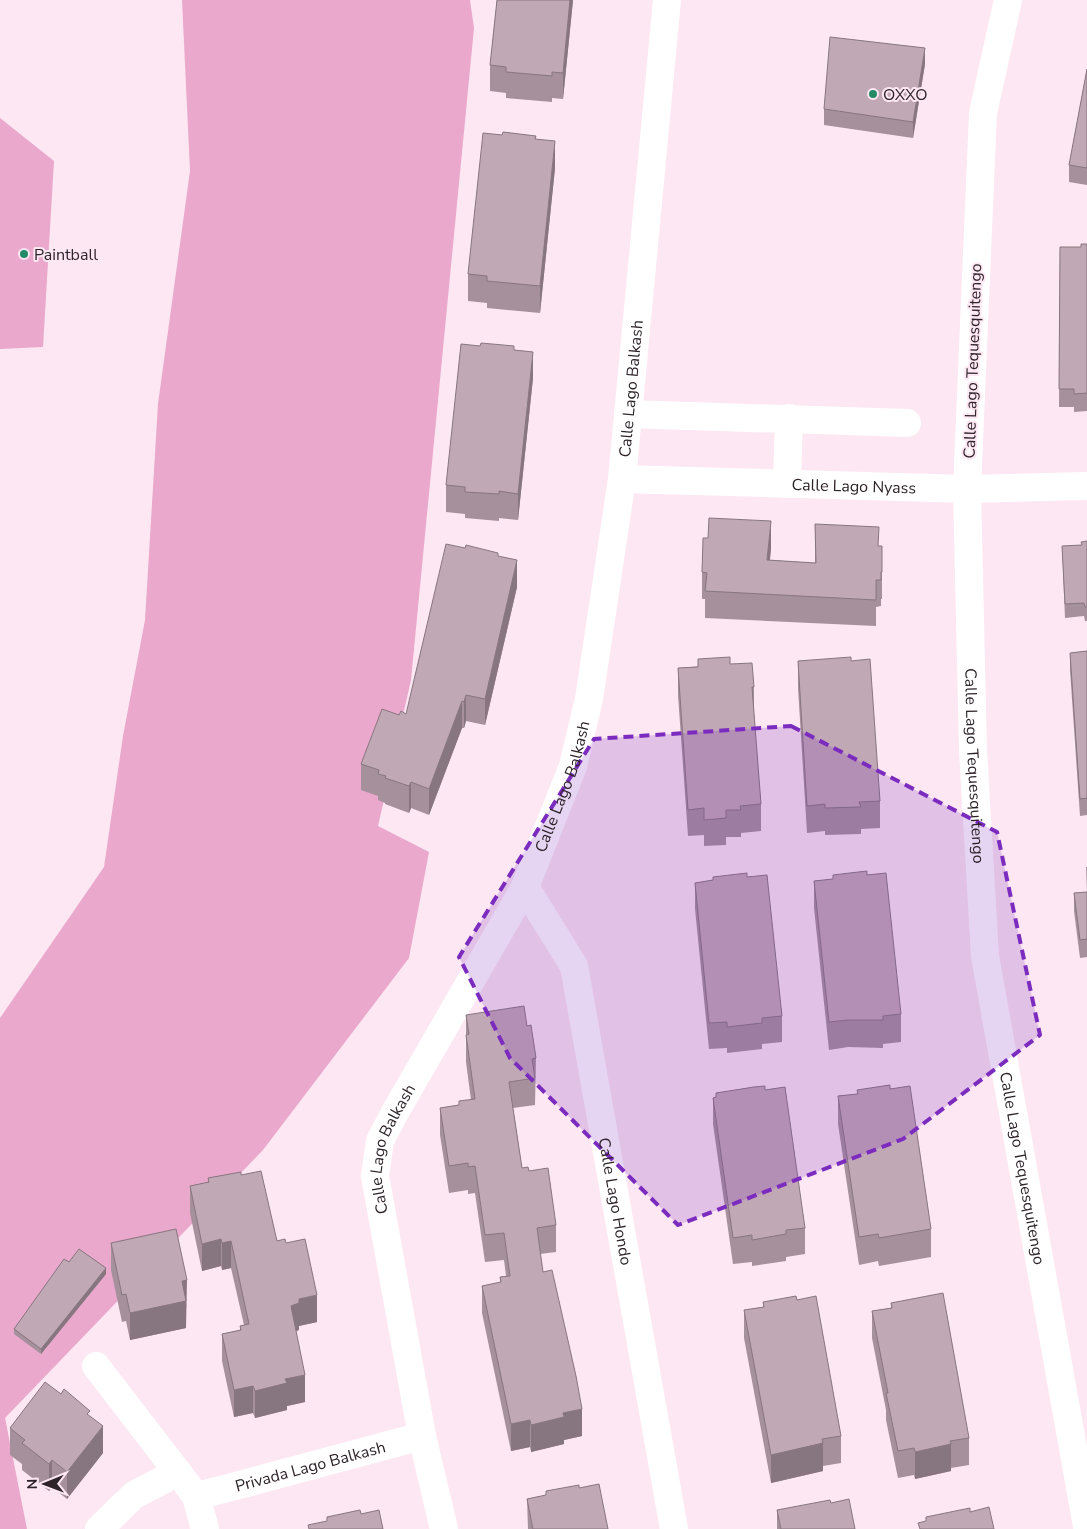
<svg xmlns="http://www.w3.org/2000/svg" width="1087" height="1529" font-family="'Nunito Sans',sans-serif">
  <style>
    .green { fill: #eaa8cd }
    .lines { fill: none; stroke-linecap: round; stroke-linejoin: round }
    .minor { stroke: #fff; stroke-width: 28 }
    .wall { fill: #a6909c }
    .shaded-wall { fill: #87767f }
    .building { fill: #c1a8b5; stroke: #87767f }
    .marked { fill: #7b2cbf; fill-opacity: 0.2; stroke: #7b2cbf; stroke-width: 4; stroke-dasharray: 10 6; stroke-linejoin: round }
    .poi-dot { fill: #258b67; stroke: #fce7f2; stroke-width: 2 }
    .labels { text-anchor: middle; stroke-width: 4; stroke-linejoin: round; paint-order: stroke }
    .poi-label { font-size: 16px; fill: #2d2329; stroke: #fce7f2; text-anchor: start }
    .street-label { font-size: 16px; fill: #2d2329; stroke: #fce7f2 }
  </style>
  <rect width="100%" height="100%" fill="#fce7f2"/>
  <g class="green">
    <polygon points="182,0 470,0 474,28 411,680 378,826 429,852 409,958 263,1150 5,1418 27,1529 0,1529 0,1018 104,867 123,736 145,620 158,404 190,171"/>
    <polygon points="0,118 54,161 43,347 0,349"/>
  </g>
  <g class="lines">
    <g class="minor">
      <path id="s1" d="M1008,0L983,113L967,489L973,750L985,956L1087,1526"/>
      <polyline points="628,414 907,423"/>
      <path id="s2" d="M622,479L967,489L1087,486"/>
      <polyline points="787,484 789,418"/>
      <path id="s3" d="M525,887L574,966L674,1529"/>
      <polyline points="96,1366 196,1496 205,1529"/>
      <path id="s4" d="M196,1496L224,1489L422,1436"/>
      <polyline points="99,1529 134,1495 178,1472"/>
      <path id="s5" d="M444,1529L422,1436L375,1176L380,1141L394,1114L525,887L573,766L589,699L622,479L667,0"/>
    </g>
  </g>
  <g class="wall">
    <polygon points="497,0 573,0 563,99 552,98 552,102 506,98 506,93 490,91 490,65"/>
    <polygon points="925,64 913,138 824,125 824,109"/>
    <polygon points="1087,69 1087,185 1069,182 1069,165"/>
    <polygon points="536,139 555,168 540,313 487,308 487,303 468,301 468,274"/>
    <polygon points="1087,244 1087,411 1074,412 1074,407 1059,407 1060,247 1081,247"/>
    <polygon points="514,350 533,378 518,520 499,518 499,521 465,518 465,514 446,512 446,485"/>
    <polygon points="815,524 879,546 882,546 882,599 881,599 881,606 876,607 876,626 705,618 705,599 702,599 702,572 708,538 771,548 770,560 815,563"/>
    <polygon points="1087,541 1087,621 1085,621 1084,616 1065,618 1062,546 1082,545"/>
    <polygon points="465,548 498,556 517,587 485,725 466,721 464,728 462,728 429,815 411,808 409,813 385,804 385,803 378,800 378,796 361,790 361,764 399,715 406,714"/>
    <polygon points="1087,651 1087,815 1080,816 1070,670 1070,653"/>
    <polygon points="798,661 851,661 880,801 880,828 861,829 861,834 825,835 825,831 807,833 798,688"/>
    <polygon points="730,664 754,687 754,714 761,804 761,831 741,833 741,837 726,837 726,845 704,846 704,835 688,836 678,695 678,668"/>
    <polygon points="1086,867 1087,867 1087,957 1080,958 1074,911 1074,893 1087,892"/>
    <polygon points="833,875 867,875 901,1014 901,1042 883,1044 883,1048 848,1047 829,1050 814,908 814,881 833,879"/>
    <polygon points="747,877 782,1016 782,1042 762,1044 762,1049 727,1053 727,1048 709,1049 695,909 695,883"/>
    <polygon points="466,1015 527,1026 536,1058 535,1105 513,1108 522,1168 529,1171 556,1225 556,1252 540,1254 543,1272 582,1436 564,1440 564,1444 531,1452 530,1447 511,1451 482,1313 482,1286 500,1282 500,1277 506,1276 504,1260 485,1262 475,1193 468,1194 468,1190 449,1193 440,1135 440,1108 459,1105 459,1101 471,1100 466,1062"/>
    <polygon points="890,1089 931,1229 931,1257 879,1266 878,1261 859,1265 838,1124 838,1096 857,1094 857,1090"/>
    <polygon points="765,1090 805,1228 805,1254 786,1257 786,1261 752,1266 752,1262 733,1264 713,1124 713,1098 716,1097 716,1093"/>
    <polygon points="241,1175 277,1241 317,1322 299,1326 299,1330 296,1331 305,1402 287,1406 287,1410 255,1418 253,1413 234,1417 222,1361 222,1334 240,1330 240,1326 244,1325 231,1268 222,1270 221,1266 202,1271 190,1213 190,1186 208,1182 208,1178"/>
    <polygon points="111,1243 187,1307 186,1307 186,1328 130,1340 126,1321 122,1322 111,1270"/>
    <polygon points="106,1274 41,1354 14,1334 14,1329"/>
    <polygon points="763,1302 841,1436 841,1463 823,1466 823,1471 771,1483 744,1338 744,1310 763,1307"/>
    <polygon points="891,1303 969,1438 969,1465 951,1468 951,1471 915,1479 914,1475 898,1478 886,1420 886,1410 872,1338 872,1311 891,1308"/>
    <polygon points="90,1417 103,1453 67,1499 52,1487 49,1491 22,1470 22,1464 10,1455 10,1428"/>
    <polygon points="579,1488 608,1529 528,1529 527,1499 546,1495 546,1491"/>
    <polygon points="831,1503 855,1529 777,1529 777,1510"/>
  </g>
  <g class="shaded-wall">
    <polygon points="570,0 573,0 563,99 563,73"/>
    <polygon points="925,48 925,64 913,138 913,122"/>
    <polygon points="555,141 555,168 540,313 540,286"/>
    <polygon points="533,352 533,378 518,520 518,494"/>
    <polygon points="771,521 771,548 767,587 767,560"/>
    <polygon points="517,560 517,587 485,725 485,699"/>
    <polygon points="466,695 466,721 464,728 464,702"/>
    <polygon points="462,701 462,728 429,815 429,789"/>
    <polygon points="411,782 411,808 409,813 409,786"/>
    <polygon points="221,1239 221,1266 202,1271 202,1244"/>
    <polygon points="231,1241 231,1268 222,1270 222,1243"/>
    <polygon points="106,1268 106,1274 41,1354 41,1349"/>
    <polygon points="187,1280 186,1328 130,1340 130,1313 182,1281"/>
    <polygon points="317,1295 317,1322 299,1326 299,1330 291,1333 291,1306 299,1299"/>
    <polygon points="305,1375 305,1402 287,1406 287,1410 255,1418 255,1391 285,1379"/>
    <polygon points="253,1386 253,1413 234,1417 234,1390"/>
    <polygon points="582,1409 582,1436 564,1440 564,1444 531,1452 531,1425 563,1413"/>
    <polygon points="530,1420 530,1447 511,1451 511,1424"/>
    <polygon points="103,1426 103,1453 67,1499 67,1472"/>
    <polygon points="823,1443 823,1471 771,1483 771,1455"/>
    <polygon points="951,1444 951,1471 915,1479 915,1452"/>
    <polygon points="52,1460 52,1487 49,1491 49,1464"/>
  </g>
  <g class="building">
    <polygon points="497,0 570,0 563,73 552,72 552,76 506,72 506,67 490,65"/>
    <polygon points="830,37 925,48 913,122 824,109"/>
    <polygon points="1087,69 1087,168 1069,165"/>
    <polygon points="503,132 536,136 535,139 555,141 540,286 487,281 487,276 468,274 483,133 502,135"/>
    <polygon points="1081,244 1087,244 1087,393 1074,394 1074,389 1059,389 1060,247 1081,247"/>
    <polygon points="481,343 514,346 514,350 533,352 518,494 499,491 499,494 465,492 465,487 446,485 461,344 480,346"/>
    <polygon points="709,518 771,521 767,560 816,563 815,524 879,527 878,546 882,546 882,572 881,572 881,580 876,580 876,600 705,591 707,573 702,572 703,538 708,538"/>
    <polygon points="1087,541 1087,607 1085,607 1084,603 1065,604 1062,546 1082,545 1081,542"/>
    <polygon points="446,544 465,548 466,545 498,553 498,556 517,560 485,699 466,695 464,702 462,701 429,789 411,782 409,786 385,778 386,776 378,774 379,770 361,764 382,709 399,715 401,711 406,714"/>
    <polygon points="1087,651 1087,798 1080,799 1070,653"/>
    <polygon points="730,657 730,664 752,663 754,687 752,687 761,804 740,806 741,810 726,810 726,818 704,820 704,808 688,810 678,668 698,667 698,659"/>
    <polygon points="851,657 851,661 870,659 880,801 859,802 861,807 825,808 825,804 807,806 798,661"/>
    <polygon points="867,871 867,875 886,873 901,1014 883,1016 883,1020 848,1020 829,1022 814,881 833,879 833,875"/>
    <polygon points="747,873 747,877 767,875 782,1016 762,1018 762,1023 727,1027 727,1022 709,1023 695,883 713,880 713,877"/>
    <polygon points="1087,892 1087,939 1080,940 1074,893"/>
    <polygon points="524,1006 527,1026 531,1025 536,1058 532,1059 535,1078 509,1082 522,1168 528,1167 529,1171 548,1168 556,1225 537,1228 543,1272 552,1270 576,1376 582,1409 563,1413 564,1417 531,1425 530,1420 511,1424 482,1286 501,1282 500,1277 510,1276 504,1233 485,1235 475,1166 468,1167 468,1163 449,1166 440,1108 459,1105 459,1101 475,1099 466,1035 469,1034 466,1015"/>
    <polygon points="890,1085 890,1089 910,1086 931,1229 879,1238 878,1234 859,1237 838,1096 858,1094 857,1090"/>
    <polygon points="765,1086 765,1090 785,1087 805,1228 786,1230 786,1234 752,1240 752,1235 733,1238 713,1098 716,1097 716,1093 754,1087"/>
    <polygon points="261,1171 277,1241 285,1239 286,1243 305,1239 317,1295 299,1299 299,1303 291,1306 305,1375 285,1379 287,1383 255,1391 253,1386 234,1390 222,1334 241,1330 240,1326 249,1324 231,1241 222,1243 221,1239 202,1244 190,1186 209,1182 208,1178 241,1172 241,1175"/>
    <polygon points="176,1229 187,1280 182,1281 186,1301 130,1313 126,1294 122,1295 111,1243"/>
    <polygon points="79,1249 106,1268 41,1349 14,1329 64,1259 69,1262"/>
    <polygon points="943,1293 969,1438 950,1441 951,1444 915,1452 914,1448 898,1451 886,1393 888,1393 872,1311 892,1308 891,1303"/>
    <polygon points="796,1296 797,1300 816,1296 841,1436 822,1439 823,1443 771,1455 744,1310 764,1307 763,1302"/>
    <polygon points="45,1382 61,1394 64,1389 90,1411 87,1414 103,1426 67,1472 52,1460 49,1464 22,1443 25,1440 10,1428"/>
    <polygon points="599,1484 608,1529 533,1529 527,1499 546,1495 546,1491 579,1485 579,1488"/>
    <polygon points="849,1499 855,1529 781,1529 777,1510 830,1500 831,1503"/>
    <polygon points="989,1507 994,1529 920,1529 918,1523 926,1521 926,1517 970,1508 970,1512"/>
    <polygon points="360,1510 361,1514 379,1510 383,1529 309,1529 308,1525 327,1521 327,1517"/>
  </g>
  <path class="marked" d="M791,726L997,832L1040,1035L903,1139L678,1225L510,1058L459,957L594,739Z"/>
  <g class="poi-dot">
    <circle cx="873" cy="94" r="5"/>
    <circle cx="24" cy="254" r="5"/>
  </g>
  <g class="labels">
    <g class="poi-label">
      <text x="883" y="100">OXXO</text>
      <text x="34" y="260">Paintball</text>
    </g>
    <g class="street-label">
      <text transform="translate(972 361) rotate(-88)" y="6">Calle Lago Tequesquitengo</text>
      <text dy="6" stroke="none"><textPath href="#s5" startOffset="1200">Calle Lago Balkash</textPath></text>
      <text dy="6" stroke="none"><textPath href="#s2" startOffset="232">Calle Lago Nyass</textPath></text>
      <text dy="6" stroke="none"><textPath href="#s1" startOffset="769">Calle Lago Tequesquitengo</textPath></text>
      <text dy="6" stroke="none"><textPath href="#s5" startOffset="795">Calle Lago Balkash</textPath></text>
      <text dy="6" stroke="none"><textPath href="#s5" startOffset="390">Calle Lago Balkash</textPath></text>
      <text dy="6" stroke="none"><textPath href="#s1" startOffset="1175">Calle Lago Tequesquitengo</textPath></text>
      <text dy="6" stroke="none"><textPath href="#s3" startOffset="332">Calle Lago Hondo</textPath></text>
      <text dy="6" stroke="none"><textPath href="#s4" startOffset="118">Privada Lago Balkash</textPath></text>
    </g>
  </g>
  <g transform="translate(45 1484) rotate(269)" stroke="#fce7f2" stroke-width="4" paint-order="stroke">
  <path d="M0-4L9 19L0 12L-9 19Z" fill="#2d2329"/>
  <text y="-8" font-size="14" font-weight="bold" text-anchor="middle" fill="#2d2329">N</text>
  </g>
</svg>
